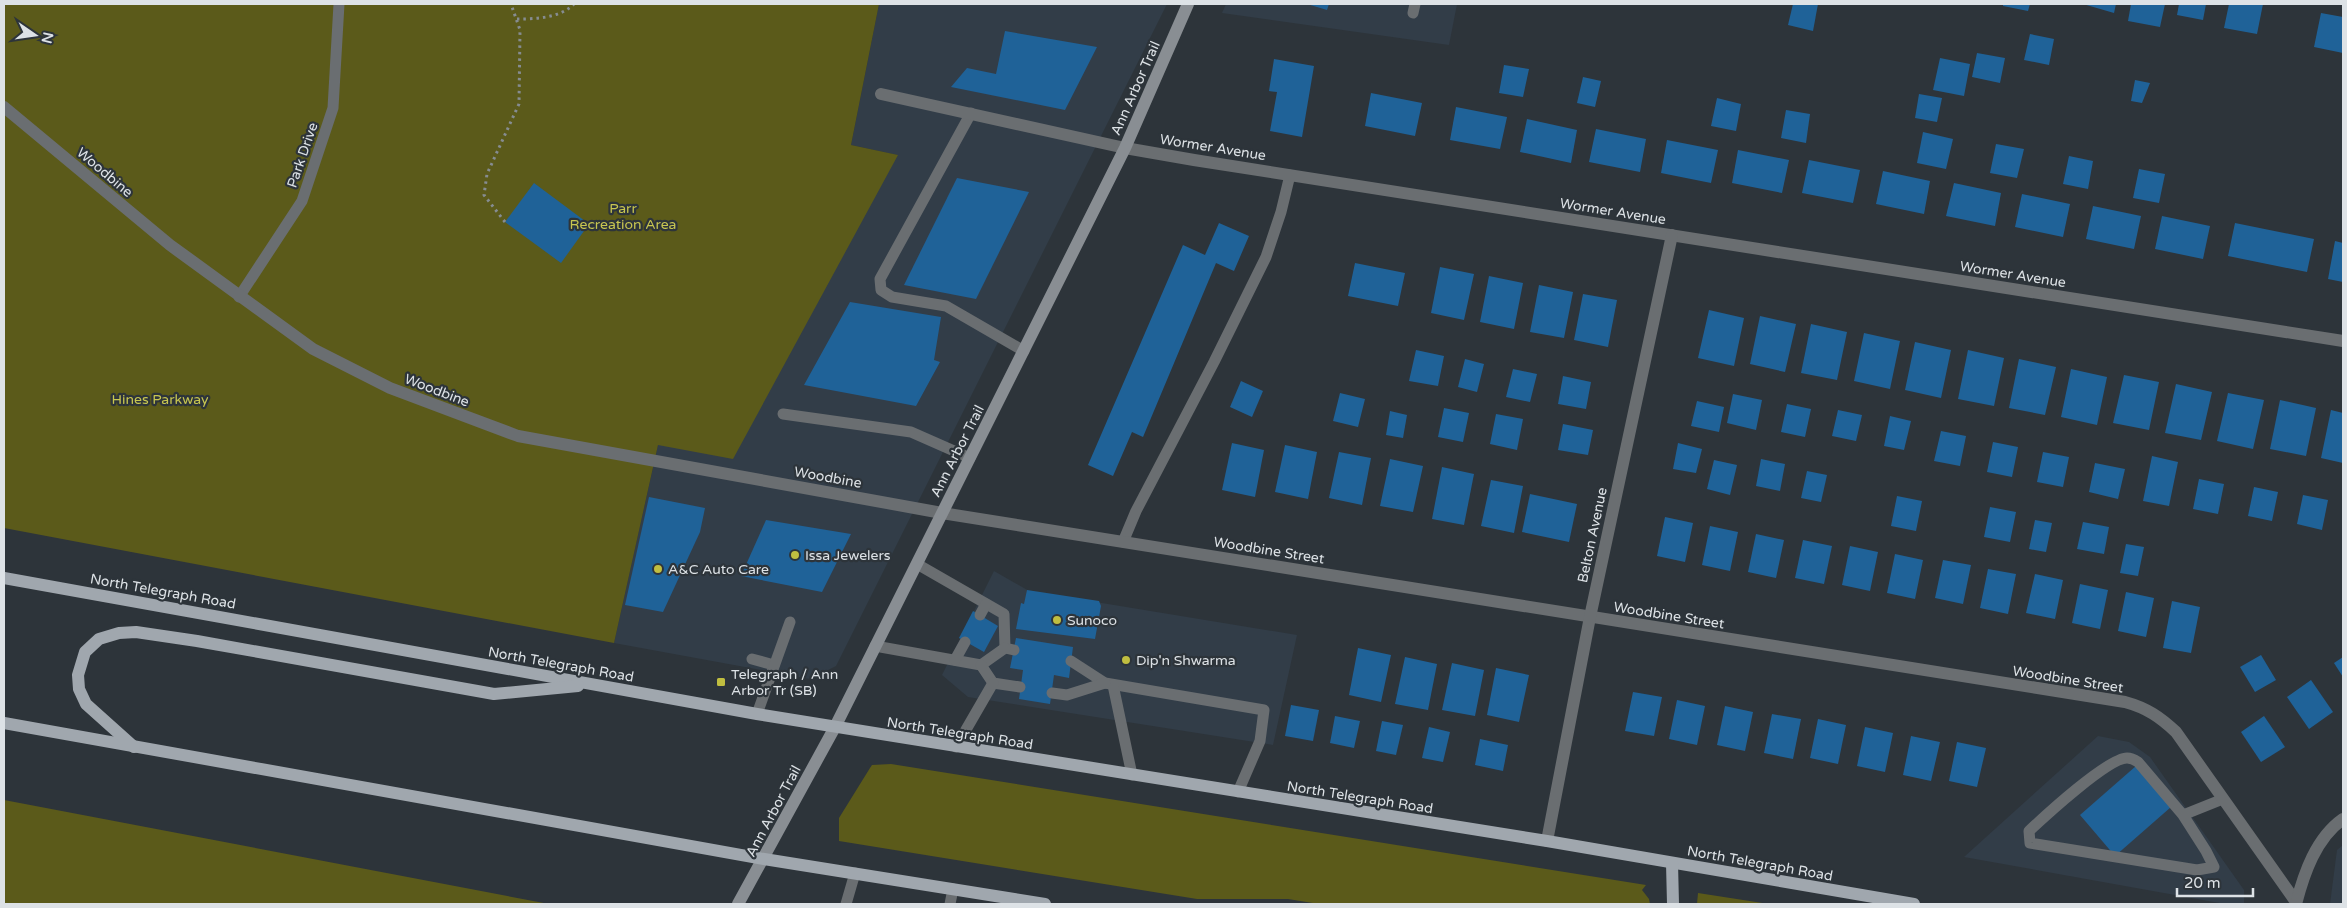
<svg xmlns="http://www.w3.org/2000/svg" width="2347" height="908" font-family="'Varela Round',sans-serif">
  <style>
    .built { fill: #323d48 }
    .green { fill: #5b5a1a }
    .building { fill: #1f6298 }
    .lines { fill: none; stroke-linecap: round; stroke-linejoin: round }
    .path { stroke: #868c91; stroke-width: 3; stroke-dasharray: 2.5 4; stroke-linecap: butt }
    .lane { stroke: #6a6e71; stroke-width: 11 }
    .street { stroke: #6a6e71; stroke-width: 12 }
    .secondary { stroke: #898e93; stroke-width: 12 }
    .primary { stroke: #a0a7ae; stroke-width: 12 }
    .poi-dot { fill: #c0be40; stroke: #2d343a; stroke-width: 2 }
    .labels { text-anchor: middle; stroke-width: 4.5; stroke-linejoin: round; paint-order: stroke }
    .street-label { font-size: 14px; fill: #dde2e6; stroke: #2d343a }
    .park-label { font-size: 14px; fill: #c8c650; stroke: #2d343a }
    .poi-label { font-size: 14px; fill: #dde2e6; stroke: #2d343a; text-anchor: start }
  </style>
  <rect width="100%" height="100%" fill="#2d343a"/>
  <g class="built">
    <polygon points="879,4 1167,4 836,666 810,679 614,643 658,445 897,155 851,145"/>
    <polygon points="1226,4 1457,4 1449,45 1222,13"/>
    <polygon points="994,571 1029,591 1297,635 1273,745 968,697 942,675"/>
    <polygon points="2098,736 2129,742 2150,757 2244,890 2244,904 2225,904 1964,857"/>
    <polygon points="2343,845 2343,904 2330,904 2337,850"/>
  </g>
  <g class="green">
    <polygon points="4,4 879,4 851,145 898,155 733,459 658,445 614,643 4,528"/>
    <polygon points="891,764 1646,885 1642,890 1649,899 1650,904 1319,904 1288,899 1197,899 839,841 839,818 870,768 872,765"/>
    <polygon points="4,800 549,904 4,904"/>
    <polygon points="1698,893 1769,904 1697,904"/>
  </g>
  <g class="building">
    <polygon points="1307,4 1329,4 1327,10"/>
    <polygon points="1793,4 1818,4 1813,31 1788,25"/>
    <polygon points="2003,4 2030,4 2028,11 2003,6"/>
    <polygon points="2083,4 2116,4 2114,13"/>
    <polygon points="2131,4 2165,4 2160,27 2128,21"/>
    <polygon points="2179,4 2206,4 2203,20 2177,15"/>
    <polygon points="2229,4 2263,4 2257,34 2224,28"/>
    <polygon points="2321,13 2343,17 2343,53 2314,47"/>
    <polygon points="1005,31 1097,47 1065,110 951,87 967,68 996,74"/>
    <polygon points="2030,34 2054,39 2049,65 2024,60"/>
    <polygon points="1977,53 2005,58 2000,83 1972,77"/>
    <polygon points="1940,58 1970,64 1964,96 1933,90"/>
    <polygon points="1274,59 1314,66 1302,137 1270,131 1277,92 1269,91"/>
    <polygon points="1504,65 1529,69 1523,97 1499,93"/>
    <polygon points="1583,77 1601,81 1595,107 1577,103"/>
    <polygon points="2135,80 2150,83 2142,103 2131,101"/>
    <polygon points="1371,93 1422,103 1415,136 1365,126"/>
    <polygon points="1919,94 1942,98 1937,122 1915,118"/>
    <polygon points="1717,98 1741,104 1736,131 1711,126"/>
    <polygon points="1456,107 1507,117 1500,149 1450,140"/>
    <polygon points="1786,110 1810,114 1806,143 1781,138"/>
    <polygon points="1527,119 1577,130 1571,163 1520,152"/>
    <polygon points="1596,129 1646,139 1640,172 1589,162"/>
    <polygon points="1923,132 1953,139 1946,169 1917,163"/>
    <polygon points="1667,140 1718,150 1711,183 1661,173"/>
    <polygon points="1996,144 2024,149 2017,178 1990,173"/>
    <polygon points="1738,150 1789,160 1782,193 1732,183"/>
    <polygon points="2069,156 2093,161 2088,189 2063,184"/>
    <polygon points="1809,160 1860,170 1853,203 1802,193"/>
    <polygon points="2139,169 2165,174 2159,203 2133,198"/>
    <polygon points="1883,171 1930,181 1924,214 1876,204"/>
    <polygon points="957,178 1029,192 976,299 904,285"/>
    <polygon points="534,183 589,224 561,263 505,222"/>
    <polygon points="1954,183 2001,193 1995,226 1946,216"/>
    <polygon points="2022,194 2070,204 2063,237 2015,227"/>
    <polygon points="2093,206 2141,216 2134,249 2086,239"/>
    <polygon points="2162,216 2210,226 2203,259 2155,249"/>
    <polygon points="1219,223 1249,236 1234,271 1216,263 1143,437 1132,432 1113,476 1088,465 1183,245 1205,255"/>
    <polygon points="2235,223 2314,239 2307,272 2228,256"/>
    <polygon points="2335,241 2343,243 2343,282 2328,279"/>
    <polygon points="1355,263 1405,273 1398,306 1348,296"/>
    <polygon points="1440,267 1474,274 1464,320 1431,313"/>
    <polygon points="1489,276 1523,283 1514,329 1480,322"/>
    <polygon points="1539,285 1573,292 1564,338 1530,332"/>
    <polygon points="1583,294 1617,300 1608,347 1574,340"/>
    <polygon points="850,302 941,317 934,360 940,362 916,406 804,385"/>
    <polygon points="1709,310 1744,318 1734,366 1698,358"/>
    <polygon points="1760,316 1796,324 1785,372 1750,364"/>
    <polygon points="1811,324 1847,332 1837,380 1801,373"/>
    <polygon points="1864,333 1900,341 1890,389 1854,381"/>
    <polygon points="1915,342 1951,350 1941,398 1905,390"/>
    <polygon points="1416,350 1444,356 1438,386 1409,381"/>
    <polygon points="1968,350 2004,358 1994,406 1958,399"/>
    <polygon points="1465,359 1484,364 1477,392 1458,387"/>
    <polygon points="2019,359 2056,367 2045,415 2009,408"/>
    <polygon points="1513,369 1537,374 1530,402 1506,397"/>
    <polygon points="2071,369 2107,377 2097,425 2061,417"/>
    <polygon points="2124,375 2159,382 2149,430 2113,423"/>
    <polygon points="1563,376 1591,382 1586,409 1558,404"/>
    <polygon points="1241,381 1263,391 1252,417 1230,407"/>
    <polygon points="2176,384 2212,392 2201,440 2165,433"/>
    <polygon points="1340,393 1365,399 1358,427 1333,421"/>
    <polygon points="2228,393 2264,400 2253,449 2217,441"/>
    <polygon points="1733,394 1762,400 1756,430 1727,423"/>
    <polygon points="2280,400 2316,408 2306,456 2270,449"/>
    <polygon points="1697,401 1724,407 1719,432 1691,426"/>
    <polygon points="1787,404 1811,409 1805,437 1781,432"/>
    <polygon points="1444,408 1469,413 1463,442 1438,437"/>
    <polygon points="1838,410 1862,415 1856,441 1832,436"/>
    <polygon points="2331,410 2343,413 2343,463 2321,458"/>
    <polygon points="1390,411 1407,415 1403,438 1386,435"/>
    <polygon points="1496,414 1523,419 1517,450 1490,444"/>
    <polygon points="1890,416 1911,421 1904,450 1884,446"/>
    <polygon points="1563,424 1593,430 1588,455 1558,450"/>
    <polygon points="1941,431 1966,436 1960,466 1934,461"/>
    <polygon points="1993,442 2018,447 2012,477 1987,472"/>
    <polygon points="1232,443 1264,450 1255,497 1222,490"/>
    <polygon points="1678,443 1702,449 1696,473 1673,469"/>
    <polygon points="1285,445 1317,452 1308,499 1275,492"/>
    <polygon points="1339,452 1371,458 1362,505 1329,498"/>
    <polygon points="2043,452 2069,457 2063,487 2037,482"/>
    <polygon points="2152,456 2178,462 2169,506 2143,501"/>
    <polygon points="1390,459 1423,466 1413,512 1380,506"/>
    <polygon points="1761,459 1785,464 1780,491 1756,486"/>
    <polygon points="1714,460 1737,465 1730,495 1707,489"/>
    <polygon points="2095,463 2125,469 2118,499 2089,492"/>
    <polygon points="1442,467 1474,474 1464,525 1432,519"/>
    <polygon points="1807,471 1827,475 1821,502 1801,498"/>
    <polygon points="2199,479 2224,484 2218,514 2193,509"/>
    <polygon points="1491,480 1523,486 1514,533 1481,526"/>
    <polygon points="2254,487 2278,492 2272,521 2248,516"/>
    <polygon points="1530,494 1577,504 1569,542 1522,532"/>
    <polygon points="2303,495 2328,500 2322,530 2297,524"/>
    <polygon points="1897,496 1922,501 1916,531 1891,526"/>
    <polygon points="649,497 705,508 700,532 663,612 625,605"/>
    <polygon points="1990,507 2016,512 2010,542 1984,537"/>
    <polygon points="1665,517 1693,523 1685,562 1657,556"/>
    <polygon points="766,520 851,534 822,592 741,576"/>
    <polygon points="2035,520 2052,523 2046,552 2029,549"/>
    <polygon points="2083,522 2109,527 2104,554 2077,549"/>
    <polygon points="1710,526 1738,532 1730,571 1702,565"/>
    <polygon points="1756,534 1784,540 1776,578 1748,572"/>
    <polygon points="1803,540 1832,546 1824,584 1795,578"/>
    <polygon points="2126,544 2144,547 2138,576 2120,573"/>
    <polygon points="1850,546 1878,552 1870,591 1842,585"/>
    <polygon points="1895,554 1923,560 1915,599 1887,593"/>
    <polygon points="1943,560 1971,565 1963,604 1935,598"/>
    <polygon points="1988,569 2016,574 2008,614 1980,608"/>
    <polygon points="2035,574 2063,580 2055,619 2026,613"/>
    <polygon points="2080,584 2108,590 2100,629 2072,623"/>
    <polygon points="1027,590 1099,601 1101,606 1095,639 1016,629 1021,603 1024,604"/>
    <polygon points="2126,592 2154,598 2146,637 2118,631"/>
    <polygon points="2172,601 2200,607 2191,653 2163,648"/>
    <polygon points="973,611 998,626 984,652 959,638"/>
    <polygon points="1016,638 1073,647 1069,678 1054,675 1050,704 1019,699 1023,670 1010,668"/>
    <polygon points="1358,648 1391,655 1381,702 1349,695"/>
    <polygon points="2261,655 2276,680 2255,692 2240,667"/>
    <polygon points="1405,657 1437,664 1428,710 1395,704"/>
    <polygon points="2343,657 2343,677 2334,663"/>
    <polygon points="1452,663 1484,670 1475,716 1442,710"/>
    <polygon points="1496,668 1529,675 1519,722 1487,715"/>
    <polygon points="2311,680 2333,712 2309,729 2287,697"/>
    <polygon points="1633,692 1662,697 1654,736 1625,731"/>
    <polygon points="1677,700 1705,706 1697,745 1669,739"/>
    <polygon points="1291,705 1319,710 1313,741 1285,736"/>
    <polygon points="1725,706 1753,712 1745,751 1717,745"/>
    <polygon points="1772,714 1801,719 1793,759 1764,753"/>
    <polygon points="1335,716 1360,721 1354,748 1330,743"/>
    <polygon points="2264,716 2285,747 2261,762 2241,732"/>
    <polygon points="1818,719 1846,725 1838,764 1810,758"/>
    <polygon points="1382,721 1403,725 1396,755 1376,751"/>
    <polygon points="1429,727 1450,732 1443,762 1422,758"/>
    <polygon points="1865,727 1893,733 1885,772 1857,766"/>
    <polygon points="1911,736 1940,742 1931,781 1903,775"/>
    <polygon points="1480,739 1508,745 1503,771 1475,765"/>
    <polygon points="1957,742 1986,748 1977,787 1949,781"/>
    <polygon points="2136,766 2171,807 2115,856 2080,815"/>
  </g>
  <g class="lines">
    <g class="path">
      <path d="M517,19C536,19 560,18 574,4"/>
      <polyline points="505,222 484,195 487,174 519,104 520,30 511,4"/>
    </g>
    <g class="lane">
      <polyline points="1413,13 1415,4"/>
      <polyline points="971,113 880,279 881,290 892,297 946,306 1024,351"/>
      <polyline points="239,297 302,201 333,108 339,4"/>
      <polyline points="783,414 911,432 970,458"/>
      <polyline points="1123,542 1136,511 1214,362 1266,257 1281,212 1290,175"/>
      <polyline points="917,564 1004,614 1005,648 1014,650"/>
      <polyline points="980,615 986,604"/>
      <polyline points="875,646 981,665 1005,648"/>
      <polyline points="752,659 774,665"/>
      <polyline points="955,660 965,642"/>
      <polyline points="1071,661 1105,683 1264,710 1260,741 1238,792"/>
      <polyline points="981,665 993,683 1020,687"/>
      <polyline points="1113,685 1132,775"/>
      <polyline points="1052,693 1067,695 1105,683"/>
      <polyline points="757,714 790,622"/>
      <polyline points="956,747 993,683"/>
      <path d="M2183,815L2138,762C2135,760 2131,758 2127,758C2108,758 2045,816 2029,831L2030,843L2197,870L2214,867L2206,851L2183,815L2223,799"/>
      <polyline points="846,904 855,873"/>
      <polyline points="950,904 953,889"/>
    </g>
    <g class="street">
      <polyline points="881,94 1125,148 1194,160 2343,341"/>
      <path d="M4,107L170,245L313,349L390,388L518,436L942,513L2125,702C2147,708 2160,717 2176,732L2296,902"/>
      <polyline points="1547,841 1590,617 1672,235"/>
      <path d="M2296,904C2304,873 2316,838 2343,819"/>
    </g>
    <polyline class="secondary" points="738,904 835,727 1125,148 1188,4"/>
    <g class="primary">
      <polyline points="4,578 757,714 1547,841 1914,904"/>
      <polyline points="4,723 764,859 1045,904"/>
      <polyline points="134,747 86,704 79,689 78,675 85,652 99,639 119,633 136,632 197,641 494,694 578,686"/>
      <polyline points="1672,863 1673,904"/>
    </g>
  </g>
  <g class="poi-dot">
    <circle cx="795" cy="555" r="5"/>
    <circle cx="658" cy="569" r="5"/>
    <circle cx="1057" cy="620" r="5"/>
    <circle cx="1126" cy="660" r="5"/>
    <rect x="716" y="677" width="10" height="10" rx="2.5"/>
  </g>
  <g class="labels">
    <g class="street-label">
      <text transform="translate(1135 88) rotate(-66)" y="5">Ann Arbor Trail</text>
      <text transform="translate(1213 147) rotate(9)" y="5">Wormer Avenue</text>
      <text transform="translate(302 155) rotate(-71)" y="5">Park Drive</text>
      <text transform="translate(105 172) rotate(40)" y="5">Woodbine</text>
      <text transform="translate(1613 211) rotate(9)" y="5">Wormer Avenue</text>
      <text transform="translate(2013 274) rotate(9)" y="5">Wormer Avenue</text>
      <text transform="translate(437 390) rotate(21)" y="5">Woodbine</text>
      <text transform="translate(957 451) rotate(-63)" y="5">Ann Arbor Trail</text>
      <text transform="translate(828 477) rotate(10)" y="5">Woodbine</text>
      <text transform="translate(1592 535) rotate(-78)" y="5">Belton Avenue</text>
      <text transform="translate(1269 550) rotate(9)" y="5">Woodbine Street</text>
      <text transform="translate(163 591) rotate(10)" y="5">North Telegraph Road</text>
      <text transform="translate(1669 615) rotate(9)" y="5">Woodbine Street</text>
      <text transform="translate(561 664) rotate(10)" y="5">North Telegraph Road</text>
      <text transform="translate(2068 679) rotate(9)" y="5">Woodbine Street</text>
      <text transform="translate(960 733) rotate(9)" y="5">North Telegraph Road</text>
      <text transform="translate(1360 797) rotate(9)" y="5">North Telegraph Road</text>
      <text transform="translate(773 811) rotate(-62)" y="5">Ann Arbor Trail</text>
      <text transform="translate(1760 863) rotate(10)" y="5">North Telegraph Road</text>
    </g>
    <g class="park-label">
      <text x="623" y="213">Parr<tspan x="623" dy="16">Recreation Area</tspan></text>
      <text x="160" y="404">Hines Parkway</text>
    </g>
    <g class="poi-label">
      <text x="805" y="560">Issa Jewelers</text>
      <text x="668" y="574">A&amp;C Auto Care</text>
      <text x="1067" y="625">Sunoco</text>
      <text x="1136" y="665">Dip'n Shwarma</text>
      <text x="731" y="679">Telegraph / Ann<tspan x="731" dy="16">Arbor Tr (SB)</tspan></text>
    </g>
  </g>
  <rect width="2347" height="908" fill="none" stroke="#dde2e6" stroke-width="10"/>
  <g transform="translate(35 35) rotate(103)" stroke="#2d343a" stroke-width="4" paint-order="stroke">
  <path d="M0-4L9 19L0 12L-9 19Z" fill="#dde2e6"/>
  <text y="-8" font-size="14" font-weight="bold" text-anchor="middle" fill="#dde2e6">N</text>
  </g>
  <path d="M2177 888v8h76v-8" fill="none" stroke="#dde2e6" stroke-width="2.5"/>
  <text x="2184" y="888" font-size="15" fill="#dde2e6" stroke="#2d343a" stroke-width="4" paint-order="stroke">20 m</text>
</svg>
